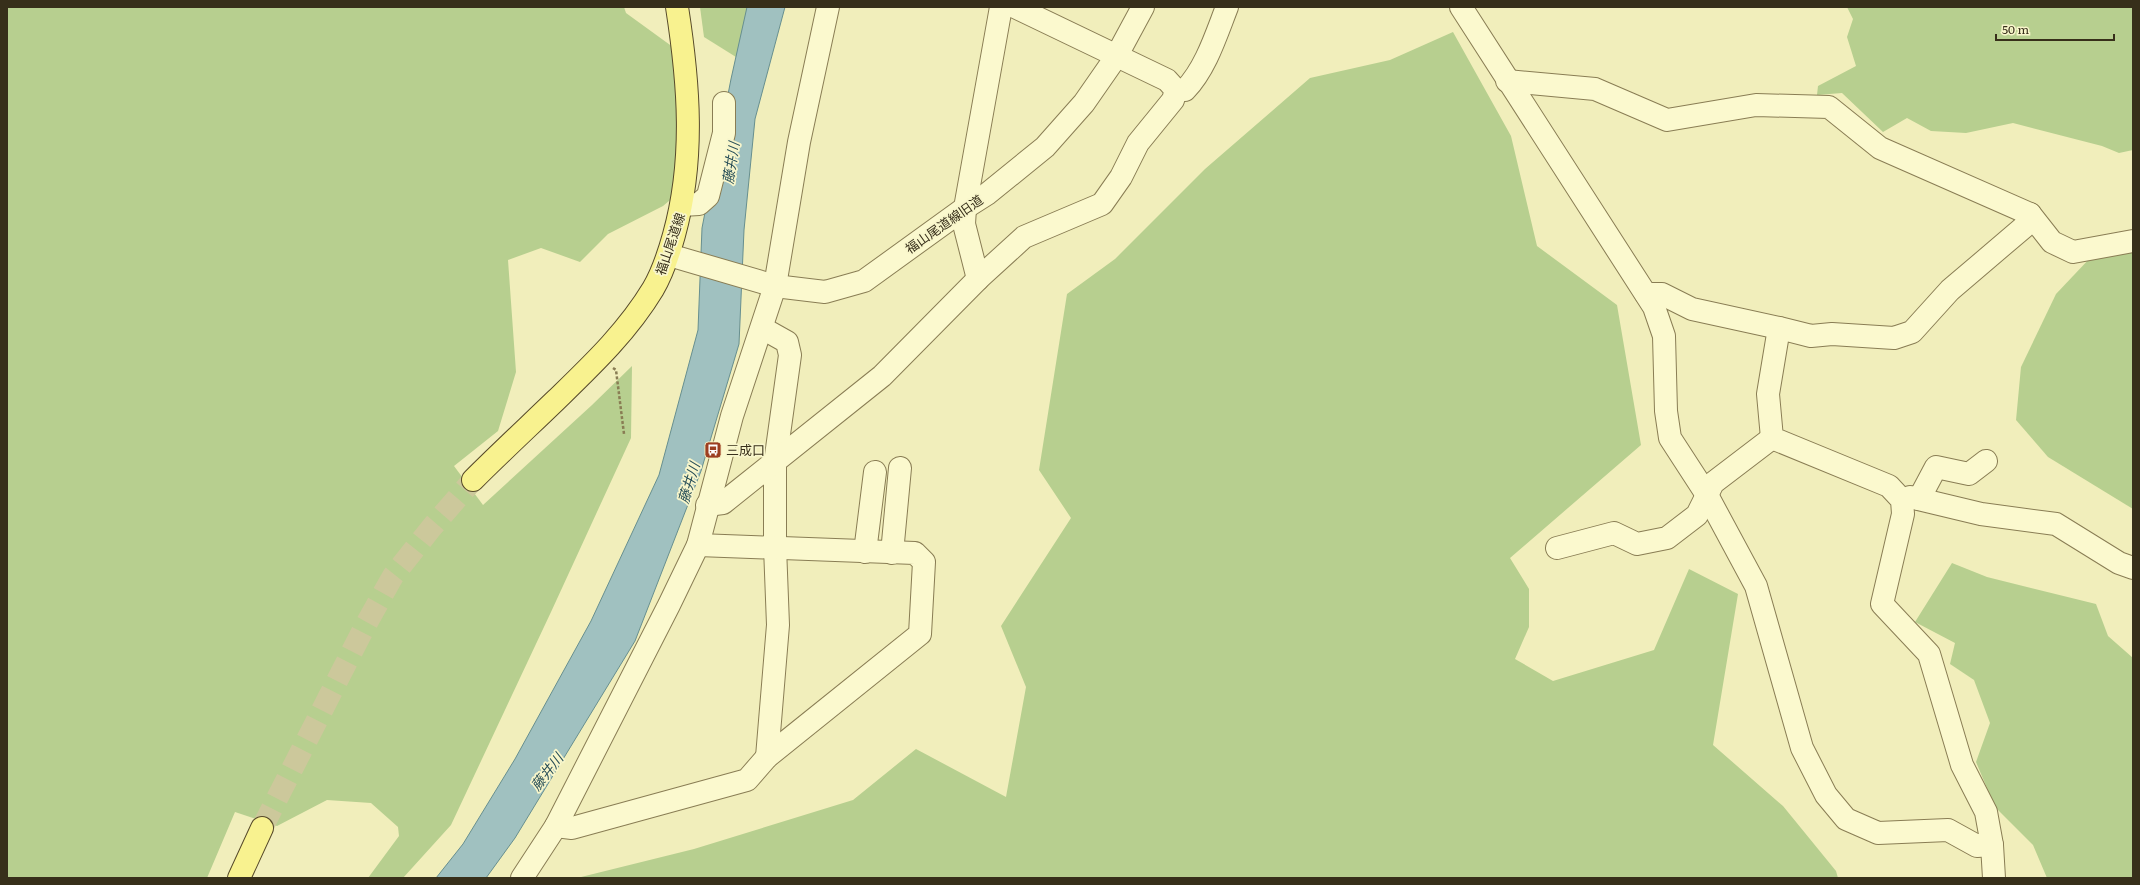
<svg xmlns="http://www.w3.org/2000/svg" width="2140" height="885" font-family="Literata,'Noto Sans JP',serif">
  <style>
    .green { fill: #b7cf8f }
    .water { fill: #a0c1c0; stroke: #678f8f }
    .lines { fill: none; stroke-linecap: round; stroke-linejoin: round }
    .major-tunnel { stroke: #ccc89b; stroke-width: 22; stroke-dasharray: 22 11; stroke-linecap: butt }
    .minor-casing { stroke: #897d54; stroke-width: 24 }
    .major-casing { stroke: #564929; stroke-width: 24 }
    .path { stroke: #897d54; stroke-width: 2.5; stroke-dasharray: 3 2; stroke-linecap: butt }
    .minor { stroke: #fbf9ce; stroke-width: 22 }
    .major { stroke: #f8f28f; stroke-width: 22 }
    .labels { text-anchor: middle; stroke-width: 3.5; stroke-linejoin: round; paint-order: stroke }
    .street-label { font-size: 13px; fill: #372f1a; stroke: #f8f6cb }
    .poi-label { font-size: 13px; fill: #372f1a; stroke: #f8f6cb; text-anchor: start }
    .water-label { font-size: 14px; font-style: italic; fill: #284f58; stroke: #f8f6cb }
  </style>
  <rect width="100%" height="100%" fill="#f1eebb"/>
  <g class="green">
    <polygon points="7,7 624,7 626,13 677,50 694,180 663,206 608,234 580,262 541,248 508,260 516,372 498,431 454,466 483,505 592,405 632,366 631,438 551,612 451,825 403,878 368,878 399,836 398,827 371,803 327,800 277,826 235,812 207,878 7,878"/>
    <polygon points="700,7 762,7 752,67 704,37"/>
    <polygon points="1847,7 2133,7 2133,150 2119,153 2102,146 2013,123 1966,133 1931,131 1907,118 1883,132 1842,93 1817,95 1818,86 1856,66 1847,37 1853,19"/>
    <polygon points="1453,32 1511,136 1537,246 1617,305 1641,445 1510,558 1529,589 1529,627 1515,659 1553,681 1654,650 1689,569 1738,594 1713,745 1783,806 1836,871 1838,878 577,878 694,849 853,800 916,749 1006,797 1026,687 1001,626 1071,518 1039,470 1067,294 1115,259 1205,169 1310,78 1390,60"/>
    <polygon points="2133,252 2133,509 2048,457 2016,420 2021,367 2056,294 2091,257"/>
    <polygon points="1952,563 1987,577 2096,604 2108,636 2133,658 2133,878 2047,878 2033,845 1995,807 1976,762 1990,723 1974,680 1950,664 1955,643 1915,622"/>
  </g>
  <polygon class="water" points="747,7 785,7 755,119 744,230 739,344 701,471 635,641 515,838 486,878 436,878 463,844 515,759 591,621 659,475 698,330 702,228 731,79"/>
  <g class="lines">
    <polyline class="major-tunnel" points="262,828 365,626 393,576 432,527 473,480"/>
    <g class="minor-casing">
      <g id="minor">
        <polyline points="1461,7 1654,307 1664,336 1666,411 1670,438 1707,495 1756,586 1802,748 1826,795 1846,819 1878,833 1948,830 1977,846 1992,845"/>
        <polyline points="1507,81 1595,89 1667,120 1756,105 1829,107 1880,148 2030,214 2052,242 2073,252 2133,241"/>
        <path d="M1176,90H1185C1206,68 1216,35 1227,7"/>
        <polyline points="682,205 699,204 708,196 724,133 724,103"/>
        <polyline points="669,255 775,286 825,292 864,281 965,208 987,194 1045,147 1084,103 1116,57 1143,7"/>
        <polyline points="978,279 964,224 965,208 1001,7"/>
        <polyline points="1646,294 1662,294 1692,309 1779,328 1811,336 1832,334 1894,338 1912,332 1950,290 2024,227 2030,214"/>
        <polyline points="762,328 787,342 790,355 775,463 775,547 778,625 767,757"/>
        <polyline points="1779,328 1768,394 1772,438 1889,486 1902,500 1903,514 1882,604 1929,654 1962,765 1986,812 1992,845 1994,878"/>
        <polyline points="1919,499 1936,467 1969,474 1986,461"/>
        <polyline points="1902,500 1910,497 1981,514 2056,524 2119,563 2133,568"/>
        <polyline points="707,505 723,503 882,376 978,279 1024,237 1102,204 1121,177 1138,143 1173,100 1176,90 1167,80 1015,7"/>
        <polyline points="1557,548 1614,533 1637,544 1667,538 1697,515 1713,483 1772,438"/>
        <polyline points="865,552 875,472"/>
        <polyline points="892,553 900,468"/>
        <polyline points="556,826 572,828 747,780 767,757 920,634 924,562 915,553 698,545"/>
        <polyline points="522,878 556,826 669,605 698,545 732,416 775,286 799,142 828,7"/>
      </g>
    </g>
    <g class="major-casing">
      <g id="major">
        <path d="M473,480C500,453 528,427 556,400C592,365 627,332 653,289C663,272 669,253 674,235C695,159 689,84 677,7"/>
        <polyline points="239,878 262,828"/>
      </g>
    </g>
    <polyline class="path" points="613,368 616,370 624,434"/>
    <use href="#minor" class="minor"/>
    <use href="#major" class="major"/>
  </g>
  <defs>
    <g id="bus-square" transform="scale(0.9)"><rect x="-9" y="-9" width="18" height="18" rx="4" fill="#9c3e20" stroke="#f8f6cb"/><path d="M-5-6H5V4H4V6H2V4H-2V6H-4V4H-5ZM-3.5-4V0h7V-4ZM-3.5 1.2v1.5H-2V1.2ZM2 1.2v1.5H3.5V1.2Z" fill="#fff"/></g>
  </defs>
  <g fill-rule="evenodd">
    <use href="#bus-square" x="713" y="450"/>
  </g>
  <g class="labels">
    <g class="street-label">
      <text transform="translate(944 224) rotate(-35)" y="5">福山尾道線旧道</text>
      <text transform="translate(670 244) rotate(-71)" y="5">福山尾道線</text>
    </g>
    <g class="poi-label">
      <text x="726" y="455">三成口</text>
    </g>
    <g class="water-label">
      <text transform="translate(731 163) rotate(-81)" y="5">藤井川</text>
      <text transform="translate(689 483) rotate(-73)" y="5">藤井川</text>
      <text transform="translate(547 772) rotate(-52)" y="5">藤井川</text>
    </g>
  </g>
  <rect width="2140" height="885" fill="none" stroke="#372f1a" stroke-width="16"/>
  <path d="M1996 34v6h118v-6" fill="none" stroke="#372f1a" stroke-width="2"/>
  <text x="2002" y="34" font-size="12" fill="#372f1a" stroke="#f8f6cb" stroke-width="3" paint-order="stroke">50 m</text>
</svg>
